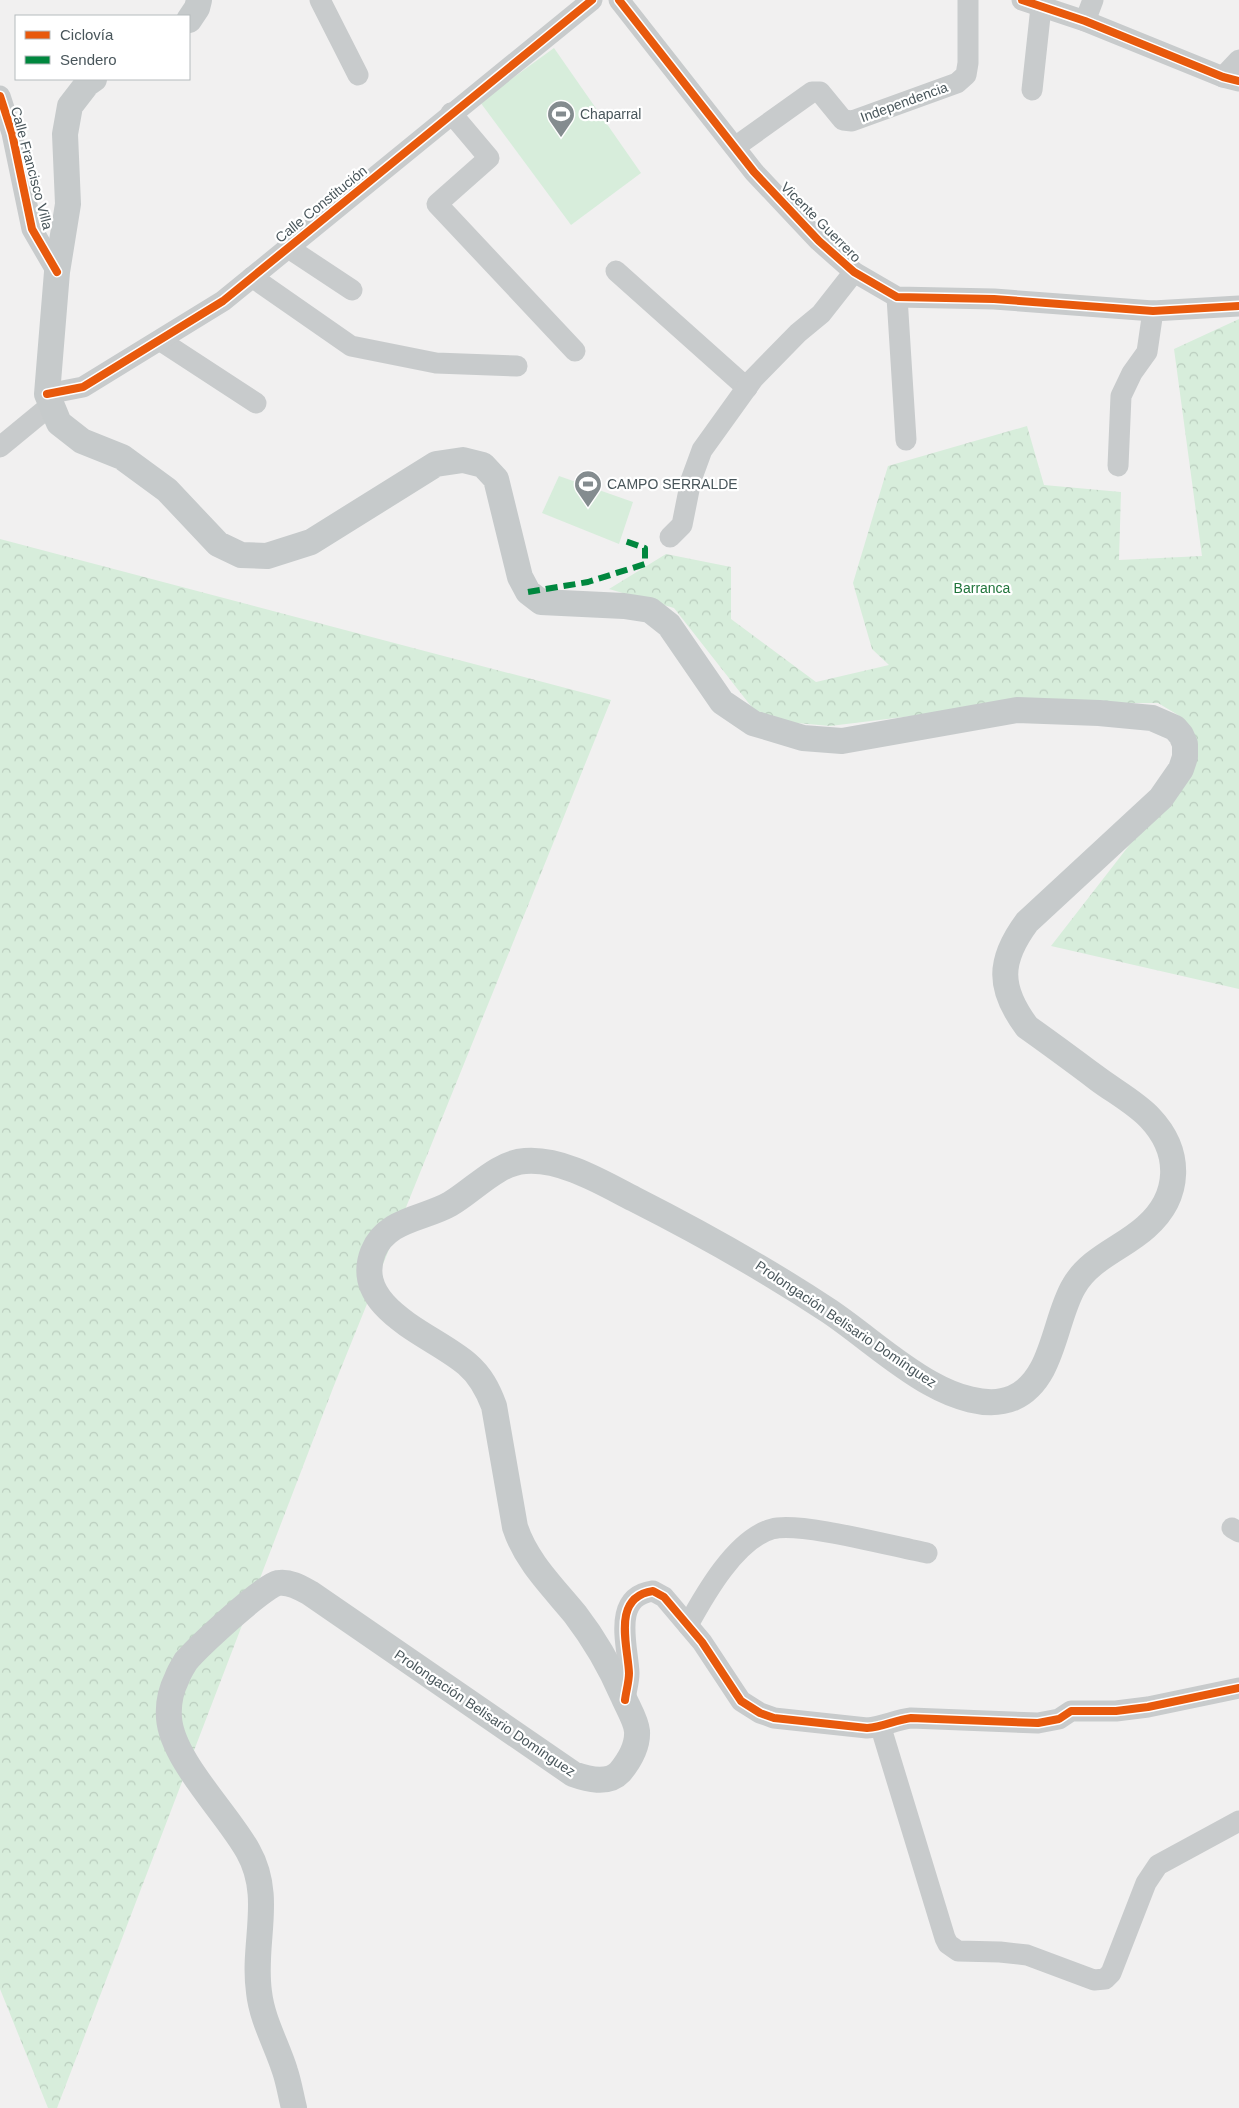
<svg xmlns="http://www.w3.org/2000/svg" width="1239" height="2108" font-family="Arial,sans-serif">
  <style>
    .grass { fill: #d7eddb }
    .forest { fill: url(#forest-crowns) }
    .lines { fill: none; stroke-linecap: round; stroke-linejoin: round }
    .minor { stroke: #c8cbcc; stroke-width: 21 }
    .major { stroke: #c6cacb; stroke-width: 26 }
    .quiet { stroke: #00873e; stroke-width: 6; stroke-dasharray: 12 6; stroke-linecap: butt }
    .cycleway-casing { stroke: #fff; stroke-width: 11 }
    .cycleway { stroke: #e8590c; stroke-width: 8 }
    .labels { text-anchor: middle; stroke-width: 4.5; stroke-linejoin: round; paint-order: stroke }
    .street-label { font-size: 14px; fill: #49565b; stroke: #fff }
    .poi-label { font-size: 14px; fill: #49565b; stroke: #fff; text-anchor: start }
    .park-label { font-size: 14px; fill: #20753b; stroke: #fff }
  </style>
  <defs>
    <pattern id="forest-crowns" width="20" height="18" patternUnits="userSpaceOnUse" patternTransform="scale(1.25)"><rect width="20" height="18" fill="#d7eddb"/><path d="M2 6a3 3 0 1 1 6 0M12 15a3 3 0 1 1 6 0" fill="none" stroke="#bacdbe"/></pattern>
  </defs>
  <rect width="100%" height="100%" fill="#f1f0f0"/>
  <g class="grass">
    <polygon points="554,48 641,173 571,225 480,102"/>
    <polygon points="559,476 633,502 619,544 542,513"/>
  </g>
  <g class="forest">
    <polygon points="1239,319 1239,989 1051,946 1193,763 1183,718 1158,703 1131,703 969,709 830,726 775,721 754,710 674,608 609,589 666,554 731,567 731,619 816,682 889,665 872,649 853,583 888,466 1027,426 1044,485 1121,492 1119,560 1202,556 1174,349"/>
    <polygon points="0,539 611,700 333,1388 57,2108 48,2108 0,1989"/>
  </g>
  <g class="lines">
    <g class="minor">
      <polyline points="320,0 358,75"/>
      <polyline points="619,0 754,172 819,241 854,272 897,297 994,299 1153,311 1239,306"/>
      <polyline points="1022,0 1085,21 1223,77 1239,81"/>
      <polyline points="1085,21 1093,0"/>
      <polyline points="1223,77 1239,60"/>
      <polyline points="1032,90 1041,7"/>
      <polyline points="0,96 12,133 32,229 57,272"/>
      <polyline points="451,113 489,158 437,204 575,351"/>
      <polyline points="735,147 812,92 820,92 843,120 852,121 957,83 966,75 968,63 968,0"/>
      <polyline points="287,247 352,290"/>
      <polyline points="616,271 747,388"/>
      <polyline points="252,277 351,346 436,363 517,366"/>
      <polyline points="897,297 906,440"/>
      <polyline points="161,341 256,403"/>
      <polyline points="47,394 83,387 223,301 592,0"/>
      <polyline points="0,447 51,405"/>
      <polyline points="1118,466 1121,396 1132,373 1147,352 1153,311"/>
      <polyline points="670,537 682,525 691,480 702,450 753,379 798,333 821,314 854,272"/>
      <polyline points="1232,1528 1239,1532"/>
      <path d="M688,1625C705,1594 736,1539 772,1529C799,1521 895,1547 927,1553"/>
      <path d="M625,1700C626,1691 629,1682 629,1673C628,1646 611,1597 653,1591L664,1597L702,1642L741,1701L760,1713L774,1718L867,1728C883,1727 895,1720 911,1718L1038,1723L1059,1719L1071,1711H1116L1148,1707L1239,1688"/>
      <polyline points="881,1728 945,1938 948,1944 958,1951 1000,1952 1027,1955 1094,1980 1105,1979 1111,1973 1146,1883 1158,1865 1239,1821"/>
    </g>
    <g class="major">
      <polyline points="189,20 197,8 199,0"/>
      <path d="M94,79L87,84L70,106L65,134L68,204L57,272L47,394L59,423L82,441L122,457L167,490L218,544L241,555L267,556L311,542L436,464L463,460L483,465L496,479L520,577L528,592L541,602L624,606L650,610L669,625L722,702L753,723L803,738L842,741L1017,710L1099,713L1152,718L1175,728L1181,735L1185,744V757L1181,769L1161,798L1027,922C998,961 998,988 1027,1027C1051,1044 1074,1061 1098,1079C1114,1091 1136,1103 1150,1118C1182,1152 1181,1196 1146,1227C1123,1248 1090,1258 1074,1286C1054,1319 1054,1380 1013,1398C987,1409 953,1396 930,1383C894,1363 863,1334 829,1311C767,1270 701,1233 634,1199C603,1183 562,1158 525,1161C497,1163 474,1190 450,1204C424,1219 386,1219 373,1252C351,1309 434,1335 467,1364C481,1376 488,1390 494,1406L515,1527C526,1561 552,1586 575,1614C595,1640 610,1666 623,1696C627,1706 636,1720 637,1731C638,1746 629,1761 620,1772C608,1785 587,1779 573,1774L310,1593C301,1588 290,1581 278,1583C263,1586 198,1647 186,1661C183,1666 179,1672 177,1678C171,1690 168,1705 169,1718C172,1760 227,1813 248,1851C274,1897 252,1943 259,1992C262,2020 277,2045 285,2071C289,2083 291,2096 294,2108"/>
    </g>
    <polyline class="quiet" points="528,592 588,582 645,564 645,548 625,541"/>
    <g class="cycleway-casing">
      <g id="cycleway">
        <polyline points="619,0 754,172 819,241 854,272 897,297 994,299 1153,311 1239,306"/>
        <polyline points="1022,0 1085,21 1223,77 1239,81"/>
        <polyline points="0,96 12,133 32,229 57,272"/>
        <polyline points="47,394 83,387 223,301 592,0"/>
        <path d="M625,1700C626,1691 629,1682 629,1673C628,1646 611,1597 653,1591L664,1597L702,1642L741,1701L760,1713L774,1718L867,1728C883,1727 895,1720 911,1718L1038,1723L1059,1719L1071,1711H1116L1148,1707L1239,1688"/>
      </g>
    </g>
    <use href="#cycleway" class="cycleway"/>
  </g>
  <defs>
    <g id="stadium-pin" transform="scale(1.4375)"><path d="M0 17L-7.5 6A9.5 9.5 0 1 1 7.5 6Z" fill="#848c8f" stroke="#fff"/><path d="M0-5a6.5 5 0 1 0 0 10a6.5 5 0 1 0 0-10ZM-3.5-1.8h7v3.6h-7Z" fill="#fff"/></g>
  </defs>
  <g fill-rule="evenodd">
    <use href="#stadium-pin" x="561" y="114"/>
    <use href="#stadium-pin" x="588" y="484"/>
  </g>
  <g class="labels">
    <g class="street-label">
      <text transform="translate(904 102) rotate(-20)" y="5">Independencia</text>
      <text transform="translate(32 168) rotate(75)" y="5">Calle Francisco Villa</text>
      <text transform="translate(321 204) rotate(-39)" y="5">Calle Constitución</text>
      <text transform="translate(821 222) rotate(45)" y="5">Vicente Guerrero</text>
      <text transform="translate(846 1324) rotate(34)" y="5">Prolongación Belisario Domínguez</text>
      <text transform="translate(485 1713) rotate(34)" y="5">Prolongación Belisario Domínguez</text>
    </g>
    <g class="poi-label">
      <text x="580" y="119">Chaparral</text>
      <text x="607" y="489">CAMPO SERRALDE</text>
    </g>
    <g class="park-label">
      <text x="982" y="593">Barranca</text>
    </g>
  </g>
  <rect x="15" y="15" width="175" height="65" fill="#ffffff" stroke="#b6bbbd"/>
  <rect x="25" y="31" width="25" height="8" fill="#e8590c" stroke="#b6bbbd"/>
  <text x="60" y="40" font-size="15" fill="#49565b">Ciclovía</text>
  <rect x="25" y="56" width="25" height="8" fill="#00873e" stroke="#b6bbbd"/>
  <text x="60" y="65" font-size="15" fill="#49565b">Sendero</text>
</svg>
